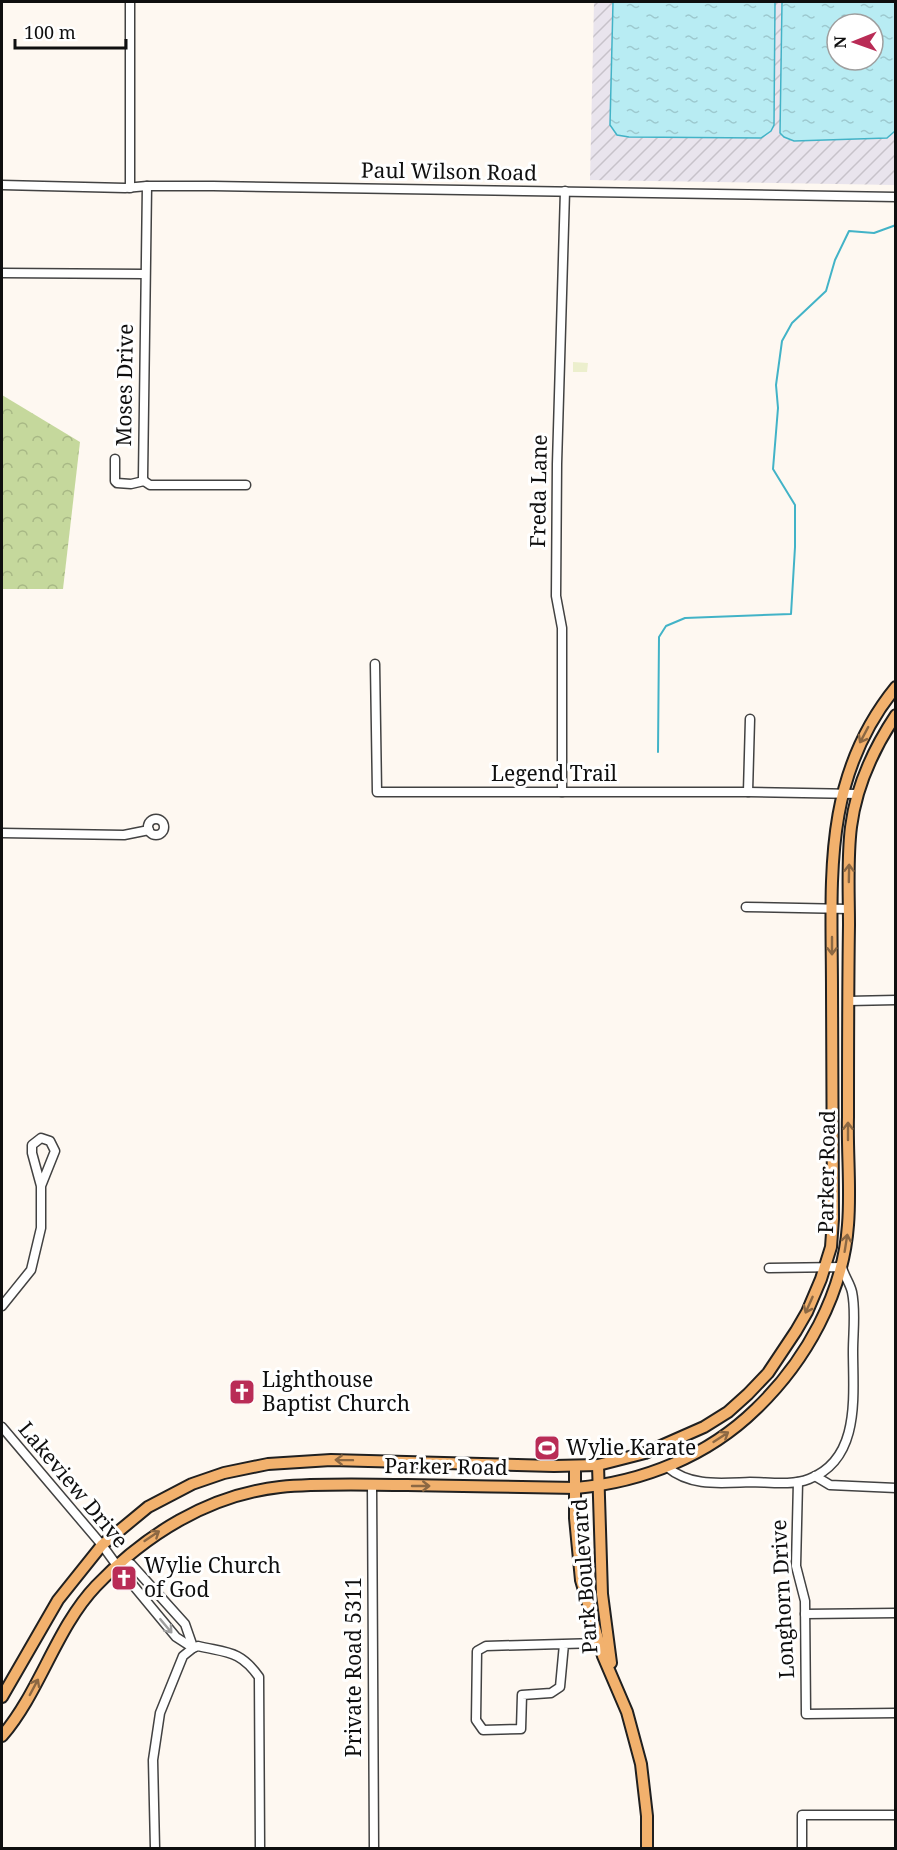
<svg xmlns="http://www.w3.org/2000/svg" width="897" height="1850" font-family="'Noto Serif',serif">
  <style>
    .industrial { fill: url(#industrial-furrows); fill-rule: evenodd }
    .forest { fill: url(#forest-crowns) }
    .pitch { fill: #ecefcd }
    .water { fill: url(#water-ripples); stroke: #42b3c7; stroke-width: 1.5; fill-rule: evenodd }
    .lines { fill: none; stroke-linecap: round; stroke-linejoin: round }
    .stream { stroke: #42b3c7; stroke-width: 2 }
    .minor-casing { stroke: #424242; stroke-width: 11 }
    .major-casing { stroke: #202020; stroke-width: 14 }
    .minor { stroke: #fff; stroke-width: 8 }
    .major { stroke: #f2b16d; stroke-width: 10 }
    .oneway { stroke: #8c6843 }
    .oneway2 { stroke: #9f9f9f }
    .labels { text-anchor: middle; stroke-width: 6; stroke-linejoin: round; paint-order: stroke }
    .street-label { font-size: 21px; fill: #0f0f0f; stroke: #fff }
    .poi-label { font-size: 21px; fill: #0f0f0f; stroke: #fff; text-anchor: start }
  </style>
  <defs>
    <pattern id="industrial-furrows" width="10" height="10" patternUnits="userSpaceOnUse" patternTransform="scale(1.5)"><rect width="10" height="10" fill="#e9e4ed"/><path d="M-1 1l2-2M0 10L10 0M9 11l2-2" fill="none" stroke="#c7c2ca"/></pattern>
    <pattern id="forest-crowns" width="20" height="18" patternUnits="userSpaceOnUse" patternTransform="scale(1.5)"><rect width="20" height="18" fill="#c5d89c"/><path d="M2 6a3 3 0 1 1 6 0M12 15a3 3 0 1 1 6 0" fill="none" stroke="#a8b885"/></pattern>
    <pattern id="water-ripples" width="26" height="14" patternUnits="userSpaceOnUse" patternTransform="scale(1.5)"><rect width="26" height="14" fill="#b8ecf3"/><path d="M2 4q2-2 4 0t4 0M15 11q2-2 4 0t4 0" fill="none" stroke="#9dc9cf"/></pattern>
  </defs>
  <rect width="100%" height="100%" fill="#fef8f1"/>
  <path class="industrial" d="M594,2H895V185L590,180ZM837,24H873V60H837Z"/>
  <polygon class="forest" points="2,395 80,442 63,589 2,589"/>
  <polygon class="pitch" points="573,362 588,363 587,372 573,372"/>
  <g class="water">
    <polygon points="613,2 775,2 774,125 771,131 761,138 629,137 617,135 610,125"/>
    <path d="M782,2H895V131L887,138L794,141L784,137L780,133ZM837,24H873V60H837Z"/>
  </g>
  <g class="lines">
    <polyline class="stream" points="658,752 659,637 666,626 685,618 791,614 795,547 795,505 773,469 778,408 776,385 782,341 792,323 826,291 835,260 849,231 874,233 896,225"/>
    <g class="minor-casing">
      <g id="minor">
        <polyline points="2,185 125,188 147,186 213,186 896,197"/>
        <polyline points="147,186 143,478 144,481 150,485 246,485"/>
        <polyline points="130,188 130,2"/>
        <polyline points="2,273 144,274"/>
        <polyline points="115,459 115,481 117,483 131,484 144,481"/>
        <polyline points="375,664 377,792 748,792 858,794"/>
        <polyline points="562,792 562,628 556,596 557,464 565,191"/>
        <polyline points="748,792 750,719"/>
        <circle cx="156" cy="827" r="8"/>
        <polyline points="2,833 124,835 149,830"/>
        <polyline points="746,907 849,909"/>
        <polyline points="848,1001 896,1000"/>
        <polyline points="2,1306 31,1270 41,1228 41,1186 32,1153 32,1145 41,1138 50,1141 55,1151 41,1186"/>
        <path d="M2,1427L102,1545L118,1567L176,1637L193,1648L198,1646C227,1653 240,1650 259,1677L260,1848"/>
        <path d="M667,1467C691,1487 720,1483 750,1482C768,1482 791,1486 809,1479C861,1459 853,1396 853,1351C853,1332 856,1311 852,1292C850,1283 844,1276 842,1267L769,1268"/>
        <polyline points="815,1476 830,1485 896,1488"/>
        <polyline points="798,1482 796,1566 805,1601 806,1714 896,1713"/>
        <polyline points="372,1485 374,1848"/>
        <polyline points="118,1567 131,1564 185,1624 193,1647"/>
        <polyline points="805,1614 896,1613"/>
        <polyline points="564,1644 560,1687 551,1693 522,1695 521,1729 483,1730 476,1720 477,1651 486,1646 599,1643"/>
        <polyline points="155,1848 153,1760 160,1713 183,1656 193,1648"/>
        <polyline points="802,1848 802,1815 896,1815"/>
      </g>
    </g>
    <g class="major-casing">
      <g id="major">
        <polyline points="598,1465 602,1594 611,1663"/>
        <polyline points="575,1466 575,1518 581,1580 603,1656 627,1712 641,1764 647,1816 647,1848"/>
        <path d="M2,1697L58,1600L102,1545L148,1507L192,1484L224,1473L268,1464L331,1460L554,1466L598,1465L645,1453L704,1427L728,1412L748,1394L768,1373L796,1331L807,1312L821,1279L831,1247L833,1219C833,1143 832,1067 832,991C832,880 821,779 896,687"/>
        <path d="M2,1736C40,1692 56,1628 96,1586C145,1535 208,1495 280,1487C322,1483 365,1485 407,1485C463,1486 520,1487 576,1488C643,1482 708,1456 756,1409C806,1361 843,1294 848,1225C851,1189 847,1153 848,1117C848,1053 848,989 849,925C849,893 847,859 851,827C856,787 874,748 896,715"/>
      </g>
    </g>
    <use href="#minor" class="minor"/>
    <use href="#major" class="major"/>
  </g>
  <defs><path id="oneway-shaft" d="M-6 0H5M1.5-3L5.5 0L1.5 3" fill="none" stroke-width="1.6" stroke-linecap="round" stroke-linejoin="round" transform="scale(1.5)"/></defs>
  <g class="oneway">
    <use href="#oneway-shaft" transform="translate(864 735) rotate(118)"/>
    <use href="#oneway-shaft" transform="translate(849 873) rotate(-89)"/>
    <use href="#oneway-shaft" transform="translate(832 946) rotate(90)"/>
    <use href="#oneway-shaft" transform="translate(848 1131) rotate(-90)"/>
    <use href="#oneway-shaft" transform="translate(846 1243) rotate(-81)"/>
    <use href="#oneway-shaft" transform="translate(809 1305) rotate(114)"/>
    <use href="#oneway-shaft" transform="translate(721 1437) rotate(-33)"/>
    <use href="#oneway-shaft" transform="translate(344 1460) rotate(-179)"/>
    <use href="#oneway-shaft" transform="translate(421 1486)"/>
    <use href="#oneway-shaft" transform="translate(152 1536) rotate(-34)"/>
    <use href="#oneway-shaft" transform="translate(34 1687) rotate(-62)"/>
  </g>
  <use class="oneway2" href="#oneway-shaft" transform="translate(166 1626) rotate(50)"/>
  <defs>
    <g id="church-square" transform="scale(1.35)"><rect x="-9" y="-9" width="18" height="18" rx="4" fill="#b92c56" stroke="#fff"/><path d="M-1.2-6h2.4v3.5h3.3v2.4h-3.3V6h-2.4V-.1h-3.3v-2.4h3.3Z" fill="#fff"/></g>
    <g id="stadium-square" transform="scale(1.35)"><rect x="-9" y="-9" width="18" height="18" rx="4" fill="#b92c56" stroke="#fff"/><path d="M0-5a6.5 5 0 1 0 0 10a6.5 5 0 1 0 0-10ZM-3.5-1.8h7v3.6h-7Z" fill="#fff"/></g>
  </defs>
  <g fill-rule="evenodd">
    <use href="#church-square" x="242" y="1392"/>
    <use href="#stadium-square" x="547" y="1448"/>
    <use href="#church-square" x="124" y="1578"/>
  </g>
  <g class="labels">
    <g class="street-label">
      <text transform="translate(449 172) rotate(1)" y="7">Paul Wilson Road</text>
      <text transform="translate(125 385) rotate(-89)" y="7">Moses Drive</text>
      <text transform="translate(539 491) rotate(-89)" y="7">Freda Lane</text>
      <text x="554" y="781">Legend Trail</text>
      <text transform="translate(827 1172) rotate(-89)" y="7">Parker Road</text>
      <text transform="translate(446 1467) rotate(1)" y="7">Parker Road</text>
      <text transform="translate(73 1485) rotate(50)" y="7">Lakeview Drive</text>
      <text transform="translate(585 1576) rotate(-94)" y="7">Park Boulevard</text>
      <text transform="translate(783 1599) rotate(-93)" y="7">Longhorn Drive</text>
      <text transform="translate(354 1667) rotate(-90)" y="7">Private Road 5311</text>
    </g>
    <g class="poi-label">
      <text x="262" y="1387">Lighthouse<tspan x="262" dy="24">Baptist Church</tspan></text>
      <text x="566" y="1455">Wylie Karate</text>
      <text x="144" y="1573">Wylie Church<tspan x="144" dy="24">of God</tspan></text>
    </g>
  </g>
  <rect width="897" height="1850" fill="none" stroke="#0f0f0f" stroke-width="6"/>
  <g transform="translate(855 42) rotate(269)"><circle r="28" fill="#ffffff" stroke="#9f9f9f" stroke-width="1.5"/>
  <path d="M0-4.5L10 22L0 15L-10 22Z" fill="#b92c56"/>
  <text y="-9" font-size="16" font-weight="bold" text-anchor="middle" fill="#0f0f0f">N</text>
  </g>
  <path d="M15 39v9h111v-9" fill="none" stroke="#0f0f0f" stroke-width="3"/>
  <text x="24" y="39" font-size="18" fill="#0f0f0f" stroke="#ffffff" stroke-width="4.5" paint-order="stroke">100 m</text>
</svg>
